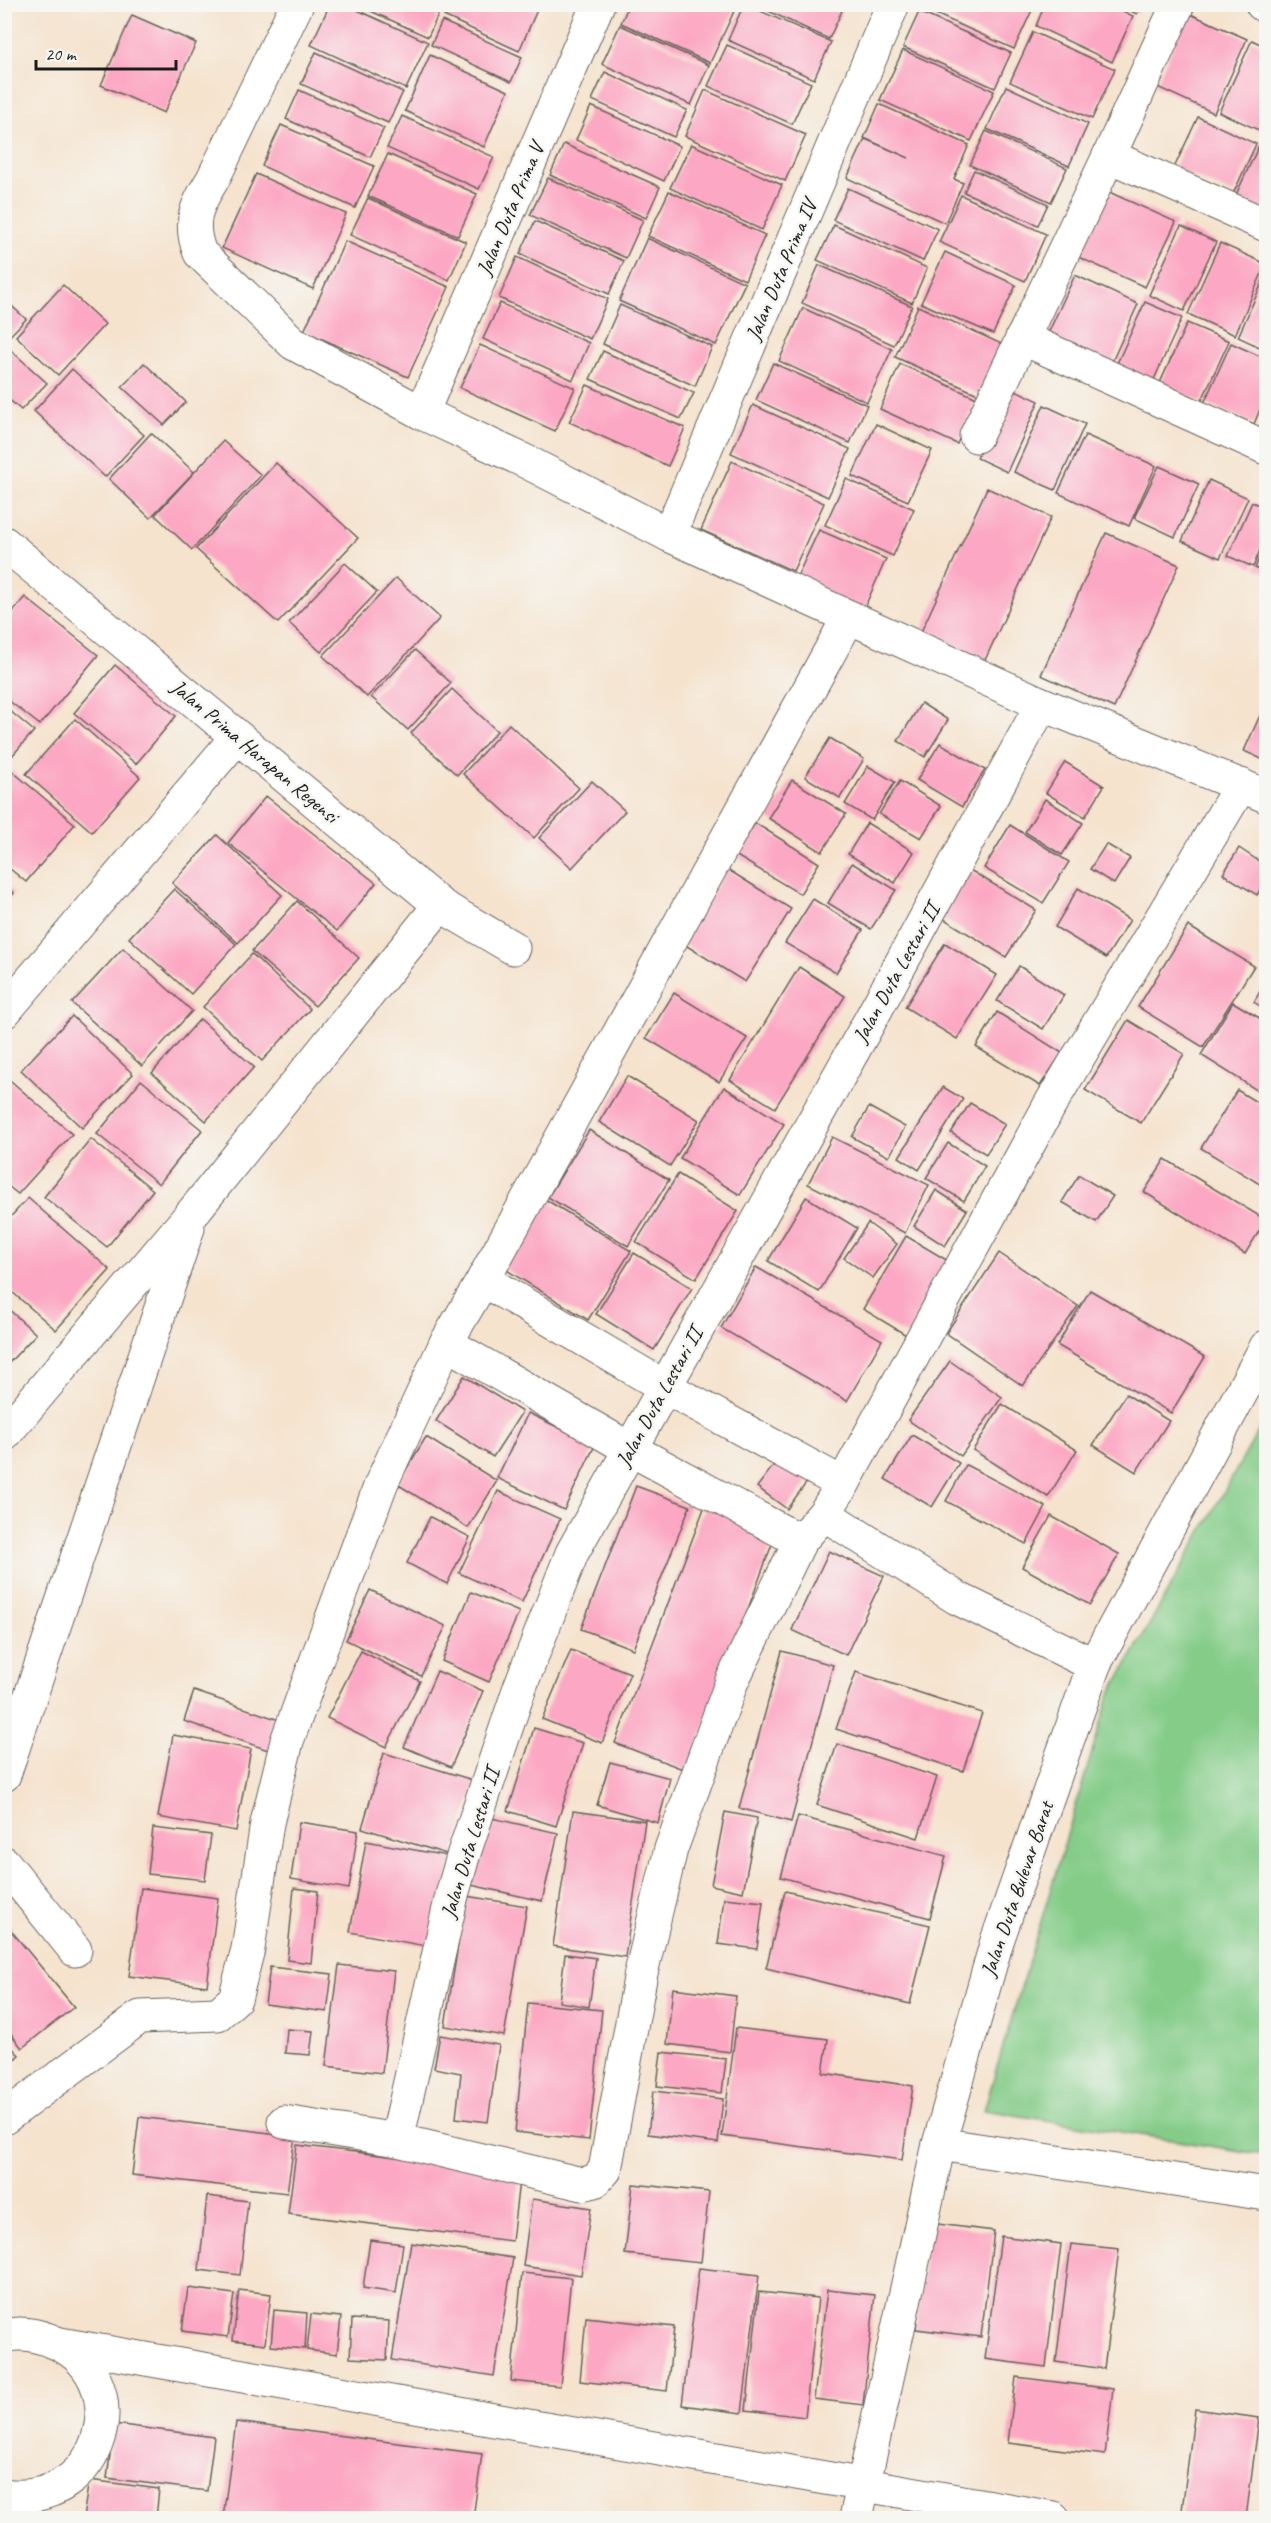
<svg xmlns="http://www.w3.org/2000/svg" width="1271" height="2523" font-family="Caveat,sans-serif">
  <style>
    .green { fill: #84cc88; stroke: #507452; stroke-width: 1.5 }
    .building { fill: #fca7c3 }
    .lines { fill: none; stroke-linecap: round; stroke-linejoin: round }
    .minor-casing { stroke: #68625a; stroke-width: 35 }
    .minor { stroke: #fff; stroke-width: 33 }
    .labels { text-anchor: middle; stroke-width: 5; stroke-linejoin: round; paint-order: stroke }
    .street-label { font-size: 21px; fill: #1c1c1c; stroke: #f6f6f2 }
  </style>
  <rect width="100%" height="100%" fill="#f6f6f2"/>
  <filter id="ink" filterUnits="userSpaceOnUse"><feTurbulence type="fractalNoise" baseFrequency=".0167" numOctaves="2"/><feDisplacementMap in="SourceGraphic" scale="12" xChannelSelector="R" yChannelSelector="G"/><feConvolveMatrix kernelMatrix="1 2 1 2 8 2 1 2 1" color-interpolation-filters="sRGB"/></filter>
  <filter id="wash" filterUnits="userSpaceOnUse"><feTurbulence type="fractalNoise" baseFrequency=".008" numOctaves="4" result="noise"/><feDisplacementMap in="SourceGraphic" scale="24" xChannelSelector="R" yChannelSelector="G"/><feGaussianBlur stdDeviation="1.35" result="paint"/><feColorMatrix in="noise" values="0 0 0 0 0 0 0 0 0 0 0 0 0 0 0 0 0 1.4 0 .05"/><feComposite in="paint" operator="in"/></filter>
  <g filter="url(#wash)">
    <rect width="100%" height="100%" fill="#f5e3ce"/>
    <polygon class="green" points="1266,1417 1266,2155 984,2110 1109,1696"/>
    <g id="blocks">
      <g class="building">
        <polygon points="330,4 344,4 428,42 406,89 311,45"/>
        <polygon points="355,4 443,4 428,37"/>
        <polygon points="449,4 524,4 537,10 519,51 444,16"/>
        <polygon points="629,4 730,4 736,7 710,63 621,23"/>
        <polygon points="744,4 831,42 814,79 728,40"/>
        <polygon points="753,4 845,4 829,39"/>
        <polygon points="921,4 1025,4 1033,8 1014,49 920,7"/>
        <polygon points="1045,4 1108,4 1133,16 1112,62 1036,26"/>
        <polygon points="1116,4 1142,4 1137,14"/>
        <polygon points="919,12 1011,53 995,88 903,47"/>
        <polygon points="1188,13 1247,39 1214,113 1155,86"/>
        <polygon points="132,15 196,43 164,113 101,85"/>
        <polygon points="442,21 522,57 511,82 431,45"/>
        <polygon points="620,25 709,65 691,105 602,64"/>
        <polygon points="1033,32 1115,69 1092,119 1010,82"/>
        <polygon points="1252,40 1266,47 1266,129 1265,133 1219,112"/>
        <polygon points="727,45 811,83 792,124 708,86"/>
        <polygon points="903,50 994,91 971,141 880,100"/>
        <polygon points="316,52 403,92 388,123 301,84"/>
        <polygon points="430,55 508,91 484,147 405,111"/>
        <polygon points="605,72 687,110 674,137 592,100"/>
        <polygon points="1006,86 1088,124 1069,166 987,129"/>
        <polygon points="299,90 384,128 370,157 286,119"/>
        <polygon points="705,90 806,135 785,181 685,136"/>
        <polygon points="879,104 969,145 954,179 963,183 945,223 847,178 865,139 909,158 864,138"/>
        <polygon points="591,106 680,146 664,181 576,140"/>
        <polygon points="402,116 494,157 479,189 387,148"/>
        <polygon points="1198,117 1256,144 1233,194 1174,168"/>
        <polygon points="281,125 374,166 355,208 262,166"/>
        <polygon points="986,131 1067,168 1051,202 970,165"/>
        <polygon points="1262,139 1266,141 1266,214 1234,199"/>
        <polygon points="564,144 660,187 646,218 550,175"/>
        <polygon points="691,144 782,185 762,230 670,188"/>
        <polygon points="388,154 477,194 458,236 368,196"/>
        <polygon points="974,170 1048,204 1038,225 964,192"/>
        <polygon points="256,174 346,214 313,289 222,248"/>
        <polygon points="548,178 643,220 626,258 530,215"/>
        <polygon points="848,188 938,229 923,261 833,220"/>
        <polygon points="669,191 765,235 745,280 648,236"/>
        <polygon points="1109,192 1176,222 1145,287 1078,257"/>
        <polygon points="961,195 1046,234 1025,281 939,242"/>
        <polygon points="368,198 466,242 449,280 350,235"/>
        <polygon points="535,221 624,261 609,294 520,254"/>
        <polygon points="834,225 927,268 912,303 817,260"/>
        <polygon points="1181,226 1216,242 1184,311 1149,295"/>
        <polygon points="647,238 745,283 716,345 619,301"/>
        <polygon points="345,241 449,287 408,377 304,331"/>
        <polygon points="1220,243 1266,264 1235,335 1188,314"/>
        <polygon points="945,252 1016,285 993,334 921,303"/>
        <polygon points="517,257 608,299 590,339 499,298"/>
        <polygon points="819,265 912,306 894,345 802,303"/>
        <polygon points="1266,274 1266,350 1238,337"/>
        <polygon points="1075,275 1138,304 1110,366 1046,338"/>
        <polygon points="63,285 105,324 58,375 16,336"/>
        <polygon points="4,299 26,319 4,342"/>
        <polygon points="1145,302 1182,318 1151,386 1114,370"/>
        <polygon points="500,303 589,343 573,380 483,339"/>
        <polygon points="620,305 712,347 695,386 603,344"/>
        <polygon points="918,306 1004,345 980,395 895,357"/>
        <polygon points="803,308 892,349 867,402 779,361"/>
        <polygon points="1187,323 1229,341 1201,402 1160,383"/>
        <polygon points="1231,343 1266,359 1266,395 1254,424 1204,403"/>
        <polygon points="4,344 47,383 21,410 4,395"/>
        <polygon points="480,345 575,388 555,431 460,388"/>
        <polygon points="603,351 694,393 681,419 590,379"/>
        <polygon points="144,363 186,402 164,425 122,387"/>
        <polygon points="773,363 867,405 850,443 756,400"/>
        <polygon points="900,364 977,398 957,444 880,409"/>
        <polygon points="72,369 144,435 105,477 34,411"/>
        <polygon points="587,385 685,428 668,466 569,422"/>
        <polygon points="1009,387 1039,401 1007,472 977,458"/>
        <polygon points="753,405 850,449 828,497 731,453"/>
        <polygon points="1044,405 1085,424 1055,490 1014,472"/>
        <polygon points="876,424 932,450 908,501 852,476"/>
        <polygon points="151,433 194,472 150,518 109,479"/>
        <polygon points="1085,435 1156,466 1129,526 1058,493"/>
        <polygon points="223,441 261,475 192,550 155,515"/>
        <polygon points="732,461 824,503 793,571 701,530"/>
        <polygon points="276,463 358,538 278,623 196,549"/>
        <polygon points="1159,466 1199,484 1175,537 1134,518"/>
        <polygon points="846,479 914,509 893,556 825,525"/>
        <polygon points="1209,480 1248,498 1220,558 1182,541"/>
        <polygon points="987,488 1051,517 985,660 921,632"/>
        <polygon points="1252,502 1266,508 1266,536 1253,567 1228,556"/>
        <polygon points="819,530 886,559 863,611 795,581"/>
        <polygon points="1106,533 1179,565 1114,708 1041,675"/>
        <polygon points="1266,542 1266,573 1255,568"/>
        <polygon points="345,563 377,592 321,652 289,623"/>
        <polygon points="396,578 440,618 367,697 323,656"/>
        <polygon points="25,597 98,655 40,725 4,697 4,622"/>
        <polygon points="415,650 451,683 408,730 371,697"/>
        <polygon points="115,665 176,716 136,764 74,713"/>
        <polygon points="452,689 497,731 457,775 411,733"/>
        <polygon points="1266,702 1266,761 1244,751"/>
        <polygon points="921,703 948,720 925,757 898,741"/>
        <polygon points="4,706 34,731 4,765"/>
        <polygon points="75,719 140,777 92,832 26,774"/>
        <polygon points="509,724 579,788 534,838 463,774"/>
        <polygon points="830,738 864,759 840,798 805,777"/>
        <polygon points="940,743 985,770 962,807 917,780"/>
        <polygon points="1065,762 1104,786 1085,817 1046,793"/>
        <polygon points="868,766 895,782 872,820 845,804"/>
        <polygon points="12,771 75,824 26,882 4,864 4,779"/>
        <polygon points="792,780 846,814 822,852 768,818"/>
        <polygon points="592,781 625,811 572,868 539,838"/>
        <polygon points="900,781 941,806 921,838 879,814"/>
        <polygon points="266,796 376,883 337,931 228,843"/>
        <polygon points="1045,799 1083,823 1062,855 1025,832"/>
        <polygon points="755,823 819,863 800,894 735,855"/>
        <polygon points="867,823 914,852 895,883 848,854"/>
        <polygon points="1010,825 1069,862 1043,903 984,868"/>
        <polygon points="217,835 282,895 238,943 172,883"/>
        <polygon points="1106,844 1130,858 1114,884 1090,869"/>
        <polygon points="1239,848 1266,866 1266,880 1257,895 1223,874"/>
        <polygon points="852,863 896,890 871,929 828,903"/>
        <polygon points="727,869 791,909 745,982 682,943"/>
        <polygon points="970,870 1036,910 1006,957 941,917"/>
        <polygon points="4,885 14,893 4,904"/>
        <polygon points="1078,888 1130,920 1106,958 1055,927"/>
        <polygon points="174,889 236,944 191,994 129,938"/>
        <polygon points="813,899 863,930 836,973 785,943"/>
        <polygon points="297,901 359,958 315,1006 252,951"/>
        <polygon points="1188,926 1254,966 1203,1047 1138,1007"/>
        <polygon points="945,943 997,975 957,1039 905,1007"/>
        <polygon points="123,948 192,1011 142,1066 72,1003"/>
        <polygon points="252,954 310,1009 262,1061 203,1007"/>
        <polygon points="1019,966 1064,995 1043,1029 997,1001"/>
        <polygon points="799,967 845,996 775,1108 730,1080"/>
        <polygon points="1266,981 1266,1010 1254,1002"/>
        <polygon points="674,993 747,1038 719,1082 646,1038"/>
        <polygon points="1233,1002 1266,1022 1266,1096 1201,1055"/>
        <polygon points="997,1012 1062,1053 1040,1086 976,1047"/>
        <polygon points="72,1016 133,1074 82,1128 21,1070"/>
        <polygon points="200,1019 254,1067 206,1121 152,1073"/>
        <polygon points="1128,1020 1184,1054 1141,1123 1085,1090"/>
        <polygon points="4,1075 72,1134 18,1194 4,1183"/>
        <polygon points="627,1076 699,1120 670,1166 599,1122"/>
        <polygon points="141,1080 202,1130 159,1184 97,1134"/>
        <polygon points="724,1087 784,1124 740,1195 680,1158"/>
        <polygon points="943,1087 963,1099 919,1170 899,1157"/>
        <polygon points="1237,1090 1266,1108 1266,1188 1201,1148"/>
        <polygon points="970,1103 1005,1124 986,1154 951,1133"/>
        <polygon points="869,1107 905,1127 889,1157 852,1137"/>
        <polygon points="589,1130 669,1180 628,1246 548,1197"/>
        <polygon points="832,1137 929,1185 905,1233 808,1184"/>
        <polygon points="91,1139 153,1190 107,1247 44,1197"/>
        <polygon points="948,1143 985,1166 964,1201 926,1178"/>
        <polygon points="1165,1159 1266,1220 1245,1254 1144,1192"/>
        <polygon points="678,1174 738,1211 696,1279 636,1242"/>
        <polygon points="1079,1175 1113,1196 1096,1222 1062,1202"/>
        <polygon points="936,1190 967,1210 945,1246 914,1226"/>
        <polygon points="806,1197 857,1228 819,1292 768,1261"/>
        <polygon points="28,1198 110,1270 56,1330 4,1285 4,1224"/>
        <polygon points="543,1198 631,1251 588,1320 500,1266"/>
        <polygon points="868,1223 897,1244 873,1278 844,1258"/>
        <polygon points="906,1236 955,1265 911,1338 863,1309"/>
        <polygon points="634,1253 692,1288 654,1350 596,1314"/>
        <polygon points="999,1253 1078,1306 1023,1386 946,1333"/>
        <polygon points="756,1267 882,1340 847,1401 721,1328"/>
        <polygon points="1090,1290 1205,1357 1171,1413 1057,1345"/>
        <polygon points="4,1305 36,1334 4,1368"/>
        <polygon points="950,1361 1002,1397 961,1456 908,1420"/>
        <polygon points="464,1376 522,1412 493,1457 436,1421"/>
        <polygon points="1126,1394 1169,1421 1136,1472 1093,1445"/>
        <polygon points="1002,1404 1077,1450 1048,1497 973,1450"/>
        <polygon points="528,1413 595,1445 564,1510 497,1478"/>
        <polygon points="912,1435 959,1463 932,1507 885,1479"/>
        <polygon points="426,1437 497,1481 468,1528 397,1484"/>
        <polygon points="780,1457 810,1478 787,1509 757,1487"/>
        <polygon points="966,1465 1046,1507 1026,1544 946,1501"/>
        <polygon points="636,1486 690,1506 633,1649 581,1629"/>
        <polygon points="498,1491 560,1519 522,1602 459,1573"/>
        <polygon points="706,1503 775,1536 688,1771 615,1743"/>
        <polygon points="1051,1516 1119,1554 1090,1605 1022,1567"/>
        <polygon points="430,1517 470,1537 447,1584 407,1563"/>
        <polygon points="829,1551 884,1576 846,1655 792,1630"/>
        <polygon points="370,1590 446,1626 421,1676 346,1640"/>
        <polygon points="471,1592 519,1612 489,1682 442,1661"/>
        <polygon points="571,1650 630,1673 602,1743 542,1719"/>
        <polygon points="361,1651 420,1681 386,1747 327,1718"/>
        <polygon points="782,1651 833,1665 791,1822 739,1808"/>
        <polygon points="437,1671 483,1691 451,1767 404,1747"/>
        <polygon points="856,1672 982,1713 963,1771 836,1729"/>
        <polygon points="194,1691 282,1721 271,1751 184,1721"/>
        <polygon points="534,1728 583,1743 556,1826 508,1811"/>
        <polygon points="173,1735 251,1749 236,1831 158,1817"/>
        <polygon points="837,1744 937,1777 918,1838 817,1805"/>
        <polygon points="384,1753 476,1781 453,1856 362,1828"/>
        <polygon points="610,1762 670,1778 658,1823 597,1805"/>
        <polygon points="573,1811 645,1821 625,1957 553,1946"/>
        <polygon points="725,1812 757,1818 743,1892 711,1885"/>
        <polygon points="798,1816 946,1856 930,1918 781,1877"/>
        <polygon points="487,1817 558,1833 542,1901 471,1885"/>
        <polygon points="299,1822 358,1831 349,1889 291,1879"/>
        <polygon points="153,1828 211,1835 205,1880 148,1874"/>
        <polygon points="366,1841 453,1857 436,1948 350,1932"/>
        <polygon points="141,1888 218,1898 207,1986 129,1976"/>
        <polygon points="294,1888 318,1891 311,1963 287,1960"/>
        <polygon points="785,1891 930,1925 910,2004 766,1968"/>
        <polygon points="466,1896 527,1906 504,2036 445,2026"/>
        <polygon points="724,1898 763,1902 757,1949 718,1944"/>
        <polygon points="4,1922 74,2007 22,2048 4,2025"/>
        <polygon points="565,1954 596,1958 589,2007 559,2002"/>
        <polygon points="339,1965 394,1971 382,2073 326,2066"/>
        <polygon points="270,1967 332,1974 327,2012 265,2004"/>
        <polygon points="673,1988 736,1996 730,2052 667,2044"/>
        <polygon points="528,2003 602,2010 589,2140 515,2132"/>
        <polygon points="736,2028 828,2039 823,2073 913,2086 902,2160 722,2136"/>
        <polygon points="287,2029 313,2031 310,2055 285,2053"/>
        <polygon points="440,2035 499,2045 488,2122 456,2118 461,2073 434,2068"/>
        <polygon points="4,2039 19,2055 4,2069"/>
        <polygon points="661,2052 726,2059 722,2093 657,2086"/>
        <polygon points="653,2091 723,2099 718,2143 648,2134"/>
        <polygon points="139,2117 295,2136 287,2193 132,2175"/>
        <polygon points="297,2145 520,2172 512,2241 288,2214"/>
        <polygon points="633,2184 709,2192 701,2262 625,2254"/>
        <polygon points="207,2196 248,2201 240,2275 199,2270"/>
        <polygon points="532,2199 591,2208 581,2275 523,2266"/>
        <polygon points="929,2223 994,2231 981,2337 916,2329"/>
        <polygon points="1001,2236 1061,2244 1046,2367 985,2359"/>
        <polygon points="370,2240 403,2244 396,2293 363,2288"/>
        <polygon points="411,2243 513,2258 494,2376 392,2360"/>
        <polygon points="1071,2244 1119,2249 1104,2369 1056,2362"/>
        <polygon points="699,2268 759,2275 742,2413 682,2405"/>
        <polygon points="522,2273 571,2278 560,2386 511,2381"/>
        <polygon points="188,2288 234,2294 228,2337 182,2331"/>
        <polygon points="239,2290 271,2294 265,2344 233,2340"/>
        <polygon points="827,2290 875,2295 863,2405 814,2399"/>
        <polygon points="759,2292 818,2298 805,2417 746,2410"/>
        <polygon points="274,2310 307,2313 305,2349 271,2346"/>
        <polygon points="311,2314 341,2317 337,2354 307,2350"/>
        <polygon points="586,2317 674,2327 667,2391 580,2381"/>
        <polygon points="352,2319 389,2321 387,2360 350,2358"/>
        <polygon points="1016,2377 1113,2389 1105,2455 1008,2443"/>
        <polygon points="1195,2409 1259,2418 1246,2518 1181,2518"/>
        <polygon points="236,2422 482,2454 473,2518 223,2518"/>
        <polygon points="114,2424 214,2437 207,2491 107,2478"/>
        <polygon points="89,2480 159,2489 156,2518 83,2518"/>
        <polygon points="1265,2482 1266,2518 1260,2518"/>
      </g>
    </g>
  </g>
  <g filter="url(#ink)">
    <use href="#blocks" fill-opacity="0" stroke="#68625a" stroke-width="1.5"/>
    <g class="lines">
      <g class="minor-casing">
        <g id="minor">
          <path d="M297,4L213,179C196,206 188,222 200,253L293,343L422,413L529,463L669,535L849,617L1042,704L1266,796"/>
          <polyline points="1262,4 1266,7"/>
          <polyline points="1109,156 1266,225"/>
          <polyline points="1022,338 1266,448"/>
          <polyline points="422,413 598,4"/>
          <polyline points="976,436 1109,156 1178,4"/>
          <polyline points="669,535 893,4"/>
          <polyline points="4,543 440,905 513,948"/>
          <polyline points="4,1012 237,737"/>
          <polyline points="483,1280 665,1387 843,1484"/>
          <polyline points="446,1343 630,1449 800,1541"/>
          <polyline points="1266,1347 1094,1665 997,1941 939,2144 1266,2194"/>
          <polyline points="4,1435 194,1211 440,905"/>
          <polyline points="824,1514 957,1598 1094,1665"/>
          <polyline points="4,1775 188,1228"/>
          <polyline points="4,1863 75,1950"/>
          <polyline points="4,2118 140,2017 218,2014 235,1999 248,1949 267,1823 287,1741 381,1484 446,1343 483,1280 849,617"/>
          <polyline points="284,2122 397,2140 582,2184 595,2181 605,2170 641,1973 671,1849 732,1681 800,1541 824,1514 843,1484 1051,1103 1241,785"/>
          <polyline points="397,2140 452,1895 464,1853 520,1687 572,1553 867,1026 1042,704"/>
          <path d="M4,2336C19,2332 36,2335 49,2340C140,2372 106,2510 4,2495"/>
          <polyline points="60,2344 1053,2518"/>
          <polyline points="856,2518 939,2144"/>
        </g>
      </g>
      <use href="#minor" class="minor"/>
    </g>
  </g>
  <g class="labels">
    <g class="street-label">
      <text transform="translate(510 209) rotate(-67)" y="7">Jalan Duta Prima V</text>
      <text transform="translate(781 270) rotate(-67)" y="7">Jalan Duta Prima IV</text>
      <text transform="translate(255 751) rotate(40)" y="7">Jalan Prima Harapan Regensi</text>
      <text transform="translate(896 973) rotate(-61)" y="7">Jalan Duta Lestari II</text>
      <text transform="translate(659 1397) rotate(-61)" y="7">Jalan Duta Lestari II</text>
      <text transform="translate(470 1843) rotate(-73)" y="7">Jalan Duta Lestari II</text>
      <text transform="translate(1017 1889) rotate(-71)" y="7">Jalan Duta Bulevar Barat</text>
    </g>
  </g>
  <rect width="1271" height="2523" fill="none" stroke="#f6f6f2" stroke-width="24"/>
  <path d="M36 60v9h140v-9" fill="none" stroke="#1c1c1c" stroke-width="3"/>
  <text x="45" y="60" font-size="18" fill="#1c1c1c" stroke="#f6f6f2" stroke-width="4.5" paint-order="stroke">20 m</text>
</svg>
